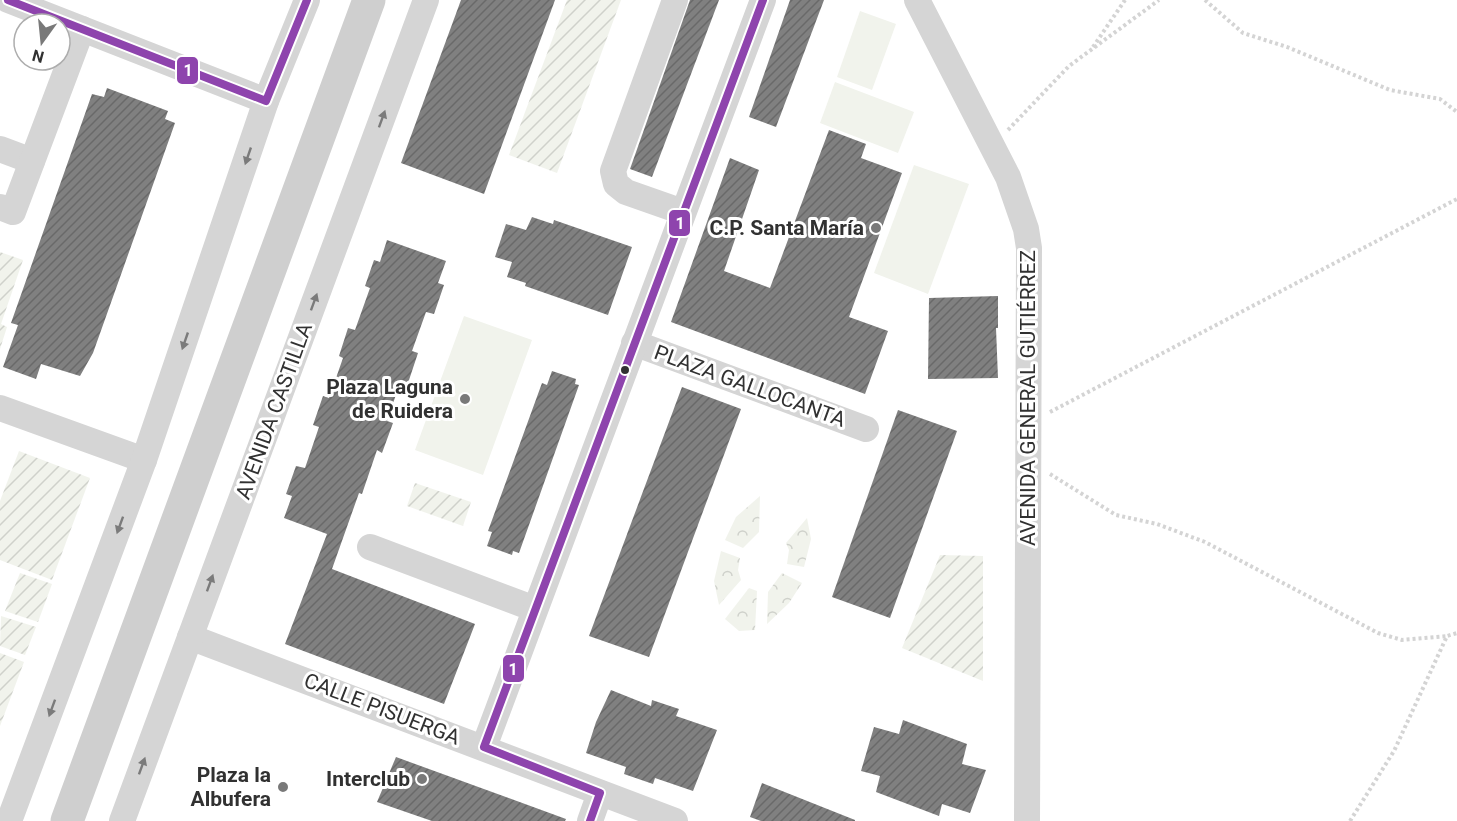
<svg xmlns="http://www.w3.org/2000/svg" width="1457" height="821" font-family="Roboto,sans-serif">
  <style>
    .forest { fill: url(#forest-crowns) }
    .garden { fill: url(#garden-furrows) }
    .pitch { fill: #f1f3ec }
    .building { fill: url(#building-hatch) }
    .lines { fill: none; stroke-linecap: round; stroke-linejoin: round }
    .path { stroke: #d4d4d4; stroke-width: 4; stroke-dasharray: 3 3; stroke-linecap: butt }
    .street { stroke: #d5d5d5; stroke-width: 26 }
    .secondary { stroke: #cfcfcf; stroke-width: 33 }
    .bus-1-casing { stroke: #fff; stroke-width: 12 }
    .bus-1 { stroke: #8e44ad; stroke-width: 8 }
    .oneway { fill: #7b7b7b }
    .poi-dot { fill: #797979; stroke: #fff; stroke-width: 2 }
    .bus-dot { fill: #313131; stroke: #fff; stroke-width: 2 }
    .labels { text-anchor: middle; stroke-width: 6; stroke-linejoin: round; paint-order: stroke }
    .poi-label { font-size: 21px; font-weight: bold; fill: #313131; stroke: #fff; text-anchor: end }
    .street-label { font-size: 21px; fill: #313131; stroke: #fff }
    .line-badge { stroke: #fff; stroke-width: 2 }
    .badge-label { font-size: 16px; text-anchor: middle; font-weight: bold; fill: #fff }
  </style>
  <defs>
    <pattern id="forest-crowns" width="20" height="18" patternUnits="userSpaceOnUse" patternTransform="scale(1.5)"><rect width="20" height="18" fill="#f1f3ec"/><path d="M2 6a3 3 0 1 1 6 0M12 15a3 3 0 1 1 6 0" fill="none" stroke="#cfd1cb"/></pattern>
    <pattern id="garden-furrows" width="10" height="10" patternUnits="userSpaceOnUse" patternTransform="scale(1.5)"><rect width="10" height="10" fill="#f1f3ec"/><path d="M-1 1l2-2M0 10L10 0M9 11l2-2" fill="none" stroke="#cfd1cb"/></pattern>
    <pattern id="building-hatch" width="6" height="6" patternUnits="userSpaceOnUse" patternTransform="scale(1.5)"><rect width="6" height="6" fill="#808080"/><path d="M-1 1l2-2M0 6l6-6M5 7l2-2" fill="none" stroke="#696969"/></pattern>
  </defs>
  <rect width="100%" height="100%" fill="#fff"/>
  <g class="forest">
    <polygon points="760,496 759,532 743,548 725,540 736,517"/>
    <polygon points="807,518 811,539 804,567 787,564 789,550 786,543"/>
    <polygon points="721,551 740,558 738,570 741,580 719,605 714,581"/>
    <polygon points="782,573 802,583 789,603 767,624 768,592"/>
    <polygon points="749,588 757,591 755,630 739,631 725,619"/>
  </g>
  <g class="garden">
    <polygon points="567,0 621,0 557,173 509,155"/>
    <polygon points="0,252 23,260 1,324 7,327 0,349"/>
    <polygon points="19,451 90,478 52,580 0,560 0,501"/>
    <polygon points="415,483 471,502 463,526 407,506"/>
    <polygon points="940,555 983,556 983,681 902,648"/>
    <polygon points="20,573 52,584 38,622 5,611"/>
    <polygon points="1,616 36,627 25,655 0,646"/>
    <polygon points="0,653 24,662 0,726"/>
  </g>
  <g class="pitch">
    <polygon points="860,11 896,24 872,90 837,77"/>
    <polygon points="835,82 914,112 898,153 820,123"/>
    <polygon points="914,165 969,184 928,294 874,273"/>
    <polygon points="464,316 532,340 483,475 415,450"/>
  </g>
  <g class="building">
    <polygon points="461,0 555,0 484,194 401,163"/>
    <polygon points="690,0 719,0 652,177 630,169"/>
    <polygon points="790,0 824,0 776,127 749,117"/>
    <polygon points="107,88 168,111 165,119 175,123 93,353 80,376 41,364 36,379 3,367 18,325 11,323 92,94 104,97"/>
    <polygon points="829,130 866,144 861,158 902,173 849,317 888,331 865,394 671,322 730,158 759,170 724,271 770,288"/>
    <polygon points="532,217 553,224 554,220 632,247 608,315 525,286 526,283 507,277 512,262 495,257 506,224 526,230"/>
    <polygon points="387,240 446,261 438,283 444,285 434,314 426,312 412,351 418,353 408,383 401,380 387,421 393,423 382,453 377,450 362,494 359,493 332,569 475,624 444,704 285,644 327,534 284,518 292,496 286,494 296,466 305,468 319,427 313,425 323,396 329,398 343,358 339,356 348,328 355,330 370,288 365,286 374,260 380,262"/>
    <polygon points="998,296 998,328 996,328 998,378 928,379 929,298"/>
    <polygon points="552,371 576,379 575,384 579,385 519,553 513,551 512,555 487,546 492,532 488,531 542,383 547,385"/>
    <polygon points="682,387 741,409 649,657 589,636"/>
    <polygon points="898,410 957,431 890,618 832,597"/>
    <polygon points="611,690 651,706 652,700 679,709 676,716 717,730 693,791 655,778 653,784 624,774 626,767 586,753 596,722"/>
    <polygon points="903,720 967,744 962,764 986,770 970,813 942,804 939,816 876,792 880,776 861,771 874,727 899,734"/>
    <polygon points="396,757 566,819 565,821 432,821 377,802"/>
    <polygon points="762,783 855,820 855,821 761,821 750,817"/>
  </g>
  <g class="lines">
    <g class="path">
      <polyline points="1205,0 1243,33 1287,47 1390,90 1440,99 1457,112"/>
      <polyline points="1093,47 1125,0"/>
      <polyline points="1008,130 1069,66 1159,0"/>
      <polyline points="1050,412 1457,199"/>
      <polyline points="1050,474 1116,515 1157,524 1205,542 1378,633 1402,640 1447,636"/>
      <polyline points="1350,821 1394,751 1447,636 1457,633"/>
    </g>
    <g class="street">
      <polyline points="8,0 266,101"/>
      <polyline points="675,0 613,171 616,184 626,192 683,212"/>
      <polyline points="917,0 1008,177 1026,229 1029,248 1027,821"/>
      <polyline points="0,149 32,161"/>
      <polyline points="0,207 13,212 82,29"/>
      <polyline points="634,343 866,429"/>
      <polyline points="0,408 144,460"/>
      <polyline points="370,547 535,609"/>
      <polyline points="190,637 675,821"/>
      <polyline points="484,747 763,0"/>
      <polyline points="9,821 144,460 266,101 307,0"/>
      <polyline points="122,821 426,0"/>
      <polyline points="590,821 600,793"/>
    </g>
    <polyline class="secondary" points="67,821 369,0"/>
    <g class="bus-1-casing">
      <g id="bus-1">
        <polyline points="8,0 266,101 307,0"/>
        <polyline points="590,821 600,793 484,747 763,0"/>
      </g>
    </g>
    <use href="#bus-1" class="bus-1"/>
  </g>
  <defs><path id="oneway-solid" d="M-6-.8H1V-3.2L6.5 0L1 3.2V.8H-6Z" transform="scale(1.5)"/></defs>
  <g class="oneway">
    <use href="#oneway-solid" transform="translate(382 119) rotate(-70)"/>
    <use href="#oneway-solid" transform="translate(248 156) rotate(109)"/>
    <use href="#oneway-solid" transform="translate(314 302) rotate(-70)"/>
    <use href="#oneway-solid" transform="translate(185 341) rotate(109)"/>
    <use href="#oneway-solid" transform="translate(120 525) rotate(110)"/>
    <use href="#oneway-solid" transform="translate(210 583) rotate(-70)"/>
    <use href="#oneway-solid" transform="translate(52 708) rotate(110)"/>
    <use href="#oneway-solid" transform="translate(142 766) rotate(-70)"/>
  </g>
  <g class="poi-dot">
    <circle cx="876" cy="228" r="6"/>
    <circle cx="465" cy="399" r="6"/>
    <circle cx="422" cy="779" r="6"/>
    <circle cx="283" cy="787" r="6"/>
  </g>
  <circle class="bus-dot" cx="625" cy="370" r="5"/>
  <g class="labels">
    <g class="poi-label">
      <text x="864" y="235">C.P. Santa María</text>
      <text x="453" y="394">Plaza Laguna<tspan x="453" dy="24">de Ruidera</tspan></text>
      <text x="271" y="782">Plaza la<tspan x="271" dy="24">Albufera</tspan></text>
      <text x="410" y="786">Interclub</text>
    </g>
    <g class="street-label">
      <text transform="translate(750 386) rotate(20)" y="7">PLAZA GALLOCANTA</text>
      <text transform="translate(1028 398) rotate(-90)" y="7">AVENIDA GENERAL GUTIÉRREZ</text>
      <text transform="translate(274 411) rotate(-70)" y="7">AVENIDA CASTILLA</text>
      <text transform="translate(382 709) rotate(21)" y="7">CALLE PISUERGA</text>
    </g>
  </g>
  <g class="line-badge">
    <rect x="176" y="56" width="23" height="29" rx="6" fill="#8e44ad"/>
    <rect x="668" y="209" width="23" height="28" rx="6" fill="#8e44ad"/>
    <rect x="502" y="654" width="23" height="29" rx="6" fill="#8e44ad"/>
  </g>
  <g class="badge-label">
    <text x="188" y="76">1</text>
    <text x="680" y="229">1</text>
    <text x="513" y="675">1</text>
  </g>
  <g transform="translate(42 42) rotate(195)"><circle r="28" fill="#ffffff" stroke="#adadad" stroke-width="1.5"/>
  <path d="M0-4.5L10 22L0 15L-10 22Z" fill="#797979"/>
  <text y="-9" font-size="16" font-weight="bold" text-anchor="middle" fill="#313131">N</text>
  </g>
</svg>
